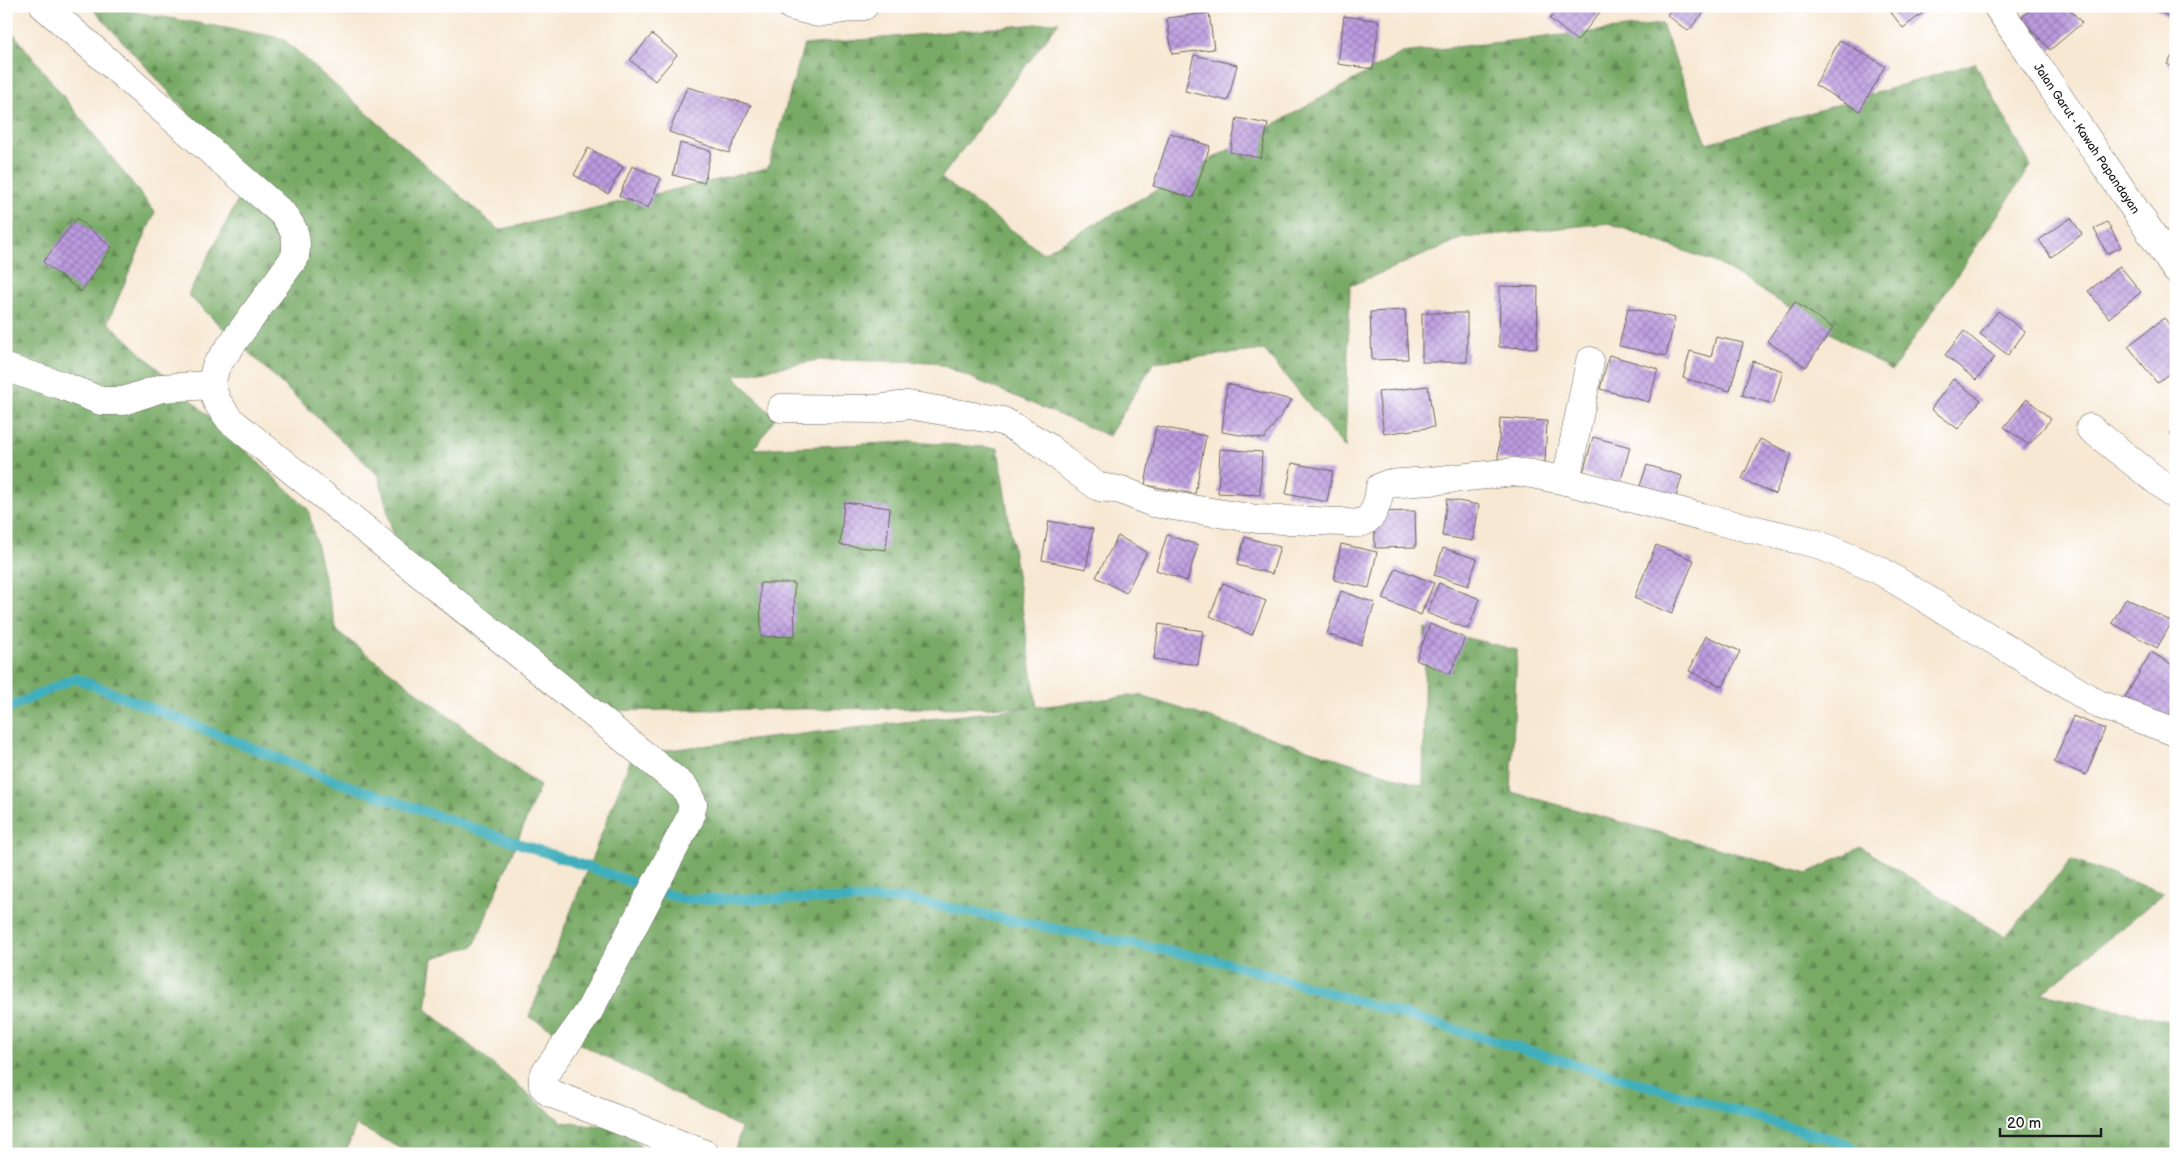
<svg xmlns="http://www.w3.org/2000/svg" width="2182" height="1160" font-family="'Balsamiq Sans',sans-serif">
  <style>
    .forest { fill: url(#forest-firs); stroke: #4a6341 }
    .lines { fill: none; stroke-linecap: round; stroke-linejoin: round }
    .stream { stroke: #3fafbb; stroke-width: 10 }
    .building { fill: url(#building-cross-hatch) }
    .minor-casing { stroke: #69635c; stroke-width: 29 }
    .minor { stroke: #fff; stroke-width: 28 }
    .labels { text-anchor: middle; stroke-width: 5; stroke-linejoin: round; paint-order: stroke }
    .street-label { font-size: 12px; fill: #1c1c1c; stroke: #fff }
  </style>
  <defs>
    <pattern id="forest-firs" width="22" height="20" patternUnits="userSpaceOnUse" patternTransform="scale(1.25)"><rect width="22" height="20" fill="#78aa66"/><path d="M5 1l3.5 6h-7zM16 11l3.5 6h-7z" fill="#628a53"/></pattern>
    <pattern id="building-cross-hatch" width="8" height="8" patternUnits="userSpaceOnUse" patternTransform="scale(1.25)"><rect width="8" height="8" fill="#bc9be0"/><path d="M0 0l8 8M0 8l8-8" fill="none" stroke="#987eb5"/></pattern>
  </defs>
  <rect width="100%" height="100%" fill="#fff"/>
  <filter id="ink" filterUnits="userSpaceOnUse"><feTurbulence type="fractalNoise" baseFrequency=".02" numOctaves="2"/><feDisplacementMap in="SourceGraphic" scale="10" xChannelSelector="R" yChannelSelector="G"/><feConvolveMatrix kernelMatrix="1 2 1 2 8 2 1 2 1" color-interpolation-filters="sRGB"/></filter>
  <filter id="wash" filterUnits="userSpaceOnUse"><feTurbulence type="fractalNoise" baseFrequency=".0096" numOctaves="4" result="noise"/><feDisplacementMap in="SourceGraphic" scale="20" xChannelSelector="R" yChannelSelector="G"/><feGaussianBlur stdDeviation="1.12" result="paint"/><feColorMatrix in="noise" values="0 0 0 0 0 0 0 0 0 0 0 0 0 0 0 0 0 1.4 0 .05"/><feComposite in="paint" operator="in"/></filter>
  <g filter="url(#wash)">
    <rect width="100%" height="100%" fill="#f7e8d3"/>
    <g class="forest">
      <polygon points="90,6 101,6 282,38 499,230 768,168 804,45 1059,22 941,178 1043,253 1402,53 1662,24 1707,144 1975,63 2031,166 1892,371 1717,263 1609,223 1463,238 1350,286 1345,448 1264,350 1154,362 1109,436 934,362 818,360 734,376 775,418 754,449 910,442 998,448 1037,707 1138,695 1423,786 1425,628 1517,650 1511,792 1808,873 1861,847 2005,937 2071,860 2164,893 2042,993 2176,1023 2176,1154 734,1154 741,1128 529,1017 633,754 1031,707 568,711 403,576 379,476 188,295 249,179"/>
      <polygon points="6,24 155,212 108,322 308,509 337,631 540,786 474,946 433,958 426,1009 562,1122 627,1130 647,1154 412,1154 356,1125 345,1154 6,1154"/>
    </g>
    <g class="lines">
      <polyline class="stream" points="6,709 75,678 338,782 682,899 904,899 1224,962 1847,1144 1862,1154"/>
    </g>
    <g id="blocks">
      <g class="building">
        <polygon points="1559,6 1593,6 1600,12 1577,41 1550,19"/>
        <polygon points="1674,6 1697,6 1704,12 1688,31 1667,15"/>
        <polygon points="1886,6 1932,6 1903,28"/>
        <polygon points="2035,6 2067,6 2082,23 2050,50 2021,18"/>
        <polygon points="2153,6 2176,6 2176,22"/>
        <polygon points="1209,13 1214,49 1172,54 1167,18"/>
        <polygon points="1344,16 1379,21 1373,69 1338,64"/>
        <polygon points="652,34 677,55 655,81 630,60"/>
        <polygon points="1840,40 1885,66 1860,111 1815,85"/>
        <polygon points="2176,50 2176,69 2167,64"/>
        <polygon points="1194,55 1237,65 1228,101 1185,91"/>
        <polygon points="687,87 751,105 729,153 669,132"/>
        <polygon points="1237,118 1268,124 1261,158 1230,152"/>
        <polygon points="1170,133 1210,146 1193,198 1153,186"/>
        <polygon points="680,143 711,151 704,183 673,175"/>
        <polygon points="588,148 623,167 608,194 574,175"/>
        <polygon points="632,166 661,178 648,208 619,196"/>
        <polygon points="77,218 112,247 81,292 43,262"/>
        <polygon points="2071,218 2082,234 2051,257 2039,240"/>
        <polygon points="2107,222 2121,247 2107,254 2094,229"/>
        <polygon points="2120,266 2141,292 2109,318 2088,291"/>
        <polygon points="1500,286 1538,287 1537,348 1499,347"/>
        <polygon points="1795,302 1833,328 1806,367 1767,341"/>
        <polygon points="1628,308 1675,318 1666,356 1619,346"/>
        <polygon points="1405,310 1408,359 1372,360 1370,312"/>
        <polygon points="1998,311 2025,332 2008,355 1980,334"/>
        <rect x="1422" y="313" width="45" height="49"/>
        <polygon points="2164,318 2176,332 2176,368 2157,383 2128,346"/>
        <polygon points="1964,331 1995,357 1976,380 1945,355"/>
        <polygon points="1716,337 1743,343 1730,391 1683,378 1690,351 1711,357"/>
        <polygon points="1609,355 1658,369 1649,402 1600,389"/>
        <polygon points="1753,361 1783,371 1773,404 1742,395"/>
        <polygon points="1953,379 1981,400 1958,429 1931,409"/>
        <polygon points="1227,384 1292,400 1264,439 1222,432"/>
        <polygon points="1428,386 1434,427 1384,434 1378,392"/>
        <polygon points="2027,399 2051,419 2029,445 2004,427"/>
        <polygon points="1500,418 1547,421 1545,462 1498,459"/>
        <polygon points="1156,426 1206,436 1195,494 1145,485"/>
        <polygon points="2176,430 2176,442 2170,433"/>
        <polygon points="1593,437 1630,447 1620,484 1583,473"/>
        <polygon points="1760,439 1792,454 1775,494 1742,479"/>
        <polygon points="1220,449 1262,452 1260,495 1218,493"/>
        <polygon points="1292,463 1333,471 1327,502 1286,494"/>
        <polygon points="1647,465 1682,476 1673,507 1637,495"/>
        <polygon points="1447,499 1479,505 1473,541 1442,536"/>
        <polygon points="844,502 890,508 886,550 840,545"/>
        <polygon points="1415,511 1416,547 1375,548 1374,512"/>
        <polygon points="1049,521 1093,529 1086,569 1042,560"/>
        <polygon points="1167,535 1198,545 1187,581 1156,570"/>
        <polygon points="1118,536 1147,552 1126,593 1096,577"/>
        <polygon points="1245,537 1280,547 1272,574 1237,565"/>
        <polygon points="1341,544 1377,552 1369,588 1334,580"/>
        <polygon points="1656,545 1694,560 1672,614 1634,598"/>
        <polygon points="1443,548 1477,559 1468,586 1434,575"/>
        <polygon points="1396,568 1434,583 1421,615 1383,599"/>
        <polygon points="760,583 794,583 795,636 761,637"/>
        <polygon points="1223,583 1266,601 1252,635 1210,616"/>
        <polygon points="1439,583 1480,599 1468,629 1427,613"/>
        <polygon points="1341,591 1375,603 1361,645 1327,634"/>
        <polygon points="2126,598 2172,622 2157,648 2112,623"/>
        <polygon points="1159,624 1203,631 1198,665 1154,659"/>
        <polygon points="1430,624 1465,638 1450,674 1416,660"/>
        <polygon points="1706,636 1740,651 1723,687 1689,671"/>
        <polygon points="2151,652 2176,667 2176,704 2165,721 2125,697"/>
        <polygon points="2073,716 2105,729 2086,775 2054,762"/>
      </g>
    </g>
  </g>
  <g filter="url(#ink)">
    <use href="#blocks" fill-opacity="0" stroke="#69635c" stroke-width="1"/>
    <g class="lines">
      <g class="minor-casing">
        <g id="minor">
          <path d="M44,6L282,213C295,229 298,237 295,257L216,366L211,385L217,402L230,420L685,788L693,804L690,818L588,1013L543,1076V1086L550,1093L705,1154"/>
          <polyline points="791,6 818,13 864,6"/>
          <path id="s1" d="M1997,6L2176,270"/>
          <polyline points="6,368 61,385 101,401 123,401 162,388 211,385"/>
          <path d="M781,408L875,409L908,405L1003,421L1048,447L1075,470L1099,487L1121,490L1153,503L1257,519L1342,522C1370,529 1377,512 1380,487L1387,484L1430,481L1514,472L1532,474L1566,481L1701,517L1817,544L1879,570L2098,704L2176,732"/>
          <polyline points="2090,428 2176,496"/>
          <polyline points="1566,481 1590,361"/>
        </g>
      </g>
      <use href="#minor" class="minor"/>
    </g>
  </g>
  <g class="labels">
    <g class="street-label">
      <text dy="4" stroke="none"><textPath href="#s1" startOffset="160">Jalan Garut - Kawah Papandayan</textPath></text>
    </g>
  </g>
  <rect width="2182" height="1160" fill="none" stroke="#fff" stroke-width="25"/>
  <path d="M2000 1128v8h101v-8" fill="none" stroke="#1c1c1c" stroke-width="2.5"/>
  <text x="2007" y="1128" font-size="15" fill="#1c1c1c" stroke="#ffffff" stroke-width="4" paint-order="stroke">20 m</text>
</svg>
